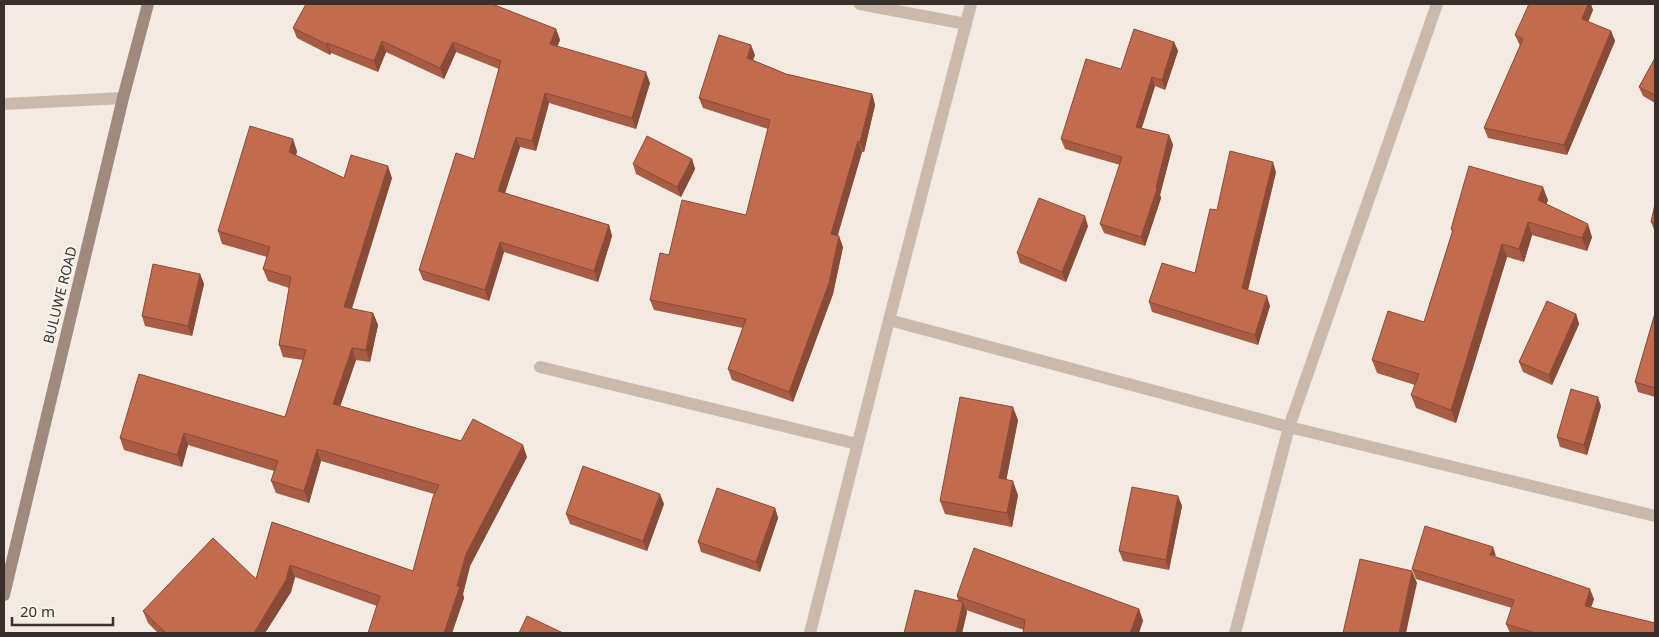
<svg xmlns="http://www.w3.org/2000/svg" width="1659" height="637" font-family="'Noto Sans',sans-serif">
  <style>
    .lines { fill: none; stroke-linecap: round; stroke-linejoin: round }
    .street { stroke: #cbbaac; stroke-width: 12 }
    .secondary { stroke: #9f8a7d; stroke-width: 12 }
    .wall { fill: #a85c43 }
    .shaded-wall { fill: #884b37 }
    .building { fill: #c36b4e; stroke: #884b37 }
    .labels { text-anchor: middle; stroke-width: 4.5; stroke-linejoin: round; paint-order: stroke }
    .street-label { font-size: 14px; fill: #3a302b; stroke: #faf4ed }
  </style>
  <rect width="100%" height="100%" fill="#f3eae1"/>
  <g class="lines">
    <g class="street">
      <polyline points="860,4 966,24"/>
      <polyline points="4,104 123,98"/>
      <polyline points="889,320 1289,427 1655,516"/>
      <polyline points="540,367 857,444"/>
      <polyline points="810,633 889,320 971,4"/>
      <polyline points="1235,633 1289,427 1437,4"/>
    </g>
    <polyline class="secondary" points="4,595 123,98 148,4"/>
  </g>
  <g class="wall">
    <polygon points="1593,10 1588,22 1611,31 1615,41 1567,155 1488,138 1484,128 1520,46 1515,35"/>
    <polygon points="293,28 556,29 560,40 557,46 650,83 636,129 549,103 536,151 520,147 505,193 609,225 612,236 598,282 504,252 489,301 423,280 419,270 474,159 499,69 456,52 444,79 386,52 378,72 331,53 330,55 297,38"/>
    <polygon points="1174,42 1178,51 1165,90 1155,86 1142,128 1169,135 1173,145 1160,195 1161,198 1145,246 1104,233 1100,224 1120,165 1065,149 1061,139 1121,69"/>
    <polygon points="755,55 753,60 786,74 872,94 875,105 864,152 862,152 837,236 843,247 833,294 793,402 732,380 728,369 743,328 654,310 650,300 669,255 746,215 768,129 703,108 699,98"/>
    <polygon points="1655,58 1655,103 1643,96 1639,87"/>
    <polygon points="297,151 296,156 344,178 392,178 352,309 373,313 378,325 370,362 356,360 340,406 461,441 527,457 470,566 463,594 464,598 452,633 368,633 377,606 295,577 291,592 265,633 158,633 148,623 143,611 256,579 272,522 413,571 434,494 321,461 309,503 276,493 271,481 274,471 188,445 182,467 124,450 120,438 285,417 303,360 283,357 279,345 289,288 268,281 263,269 267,257 222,244 218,231"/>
    <polygon points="692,159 695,169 681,197 636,174 633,164"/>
    <polygon points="1276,172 1248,290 1270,306 1258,345 1152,312 1149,302 1195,273 1217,210"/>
    <polygon points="1548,200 1546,204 1592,237 1587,251 1532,235 1524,262 1507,257 1456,423 1416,408 1411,395 1415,385 1377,373 1372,360 1424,322 1452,232 1451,229"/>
    <polygon points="1655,204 1655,232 1651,222"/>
    <polygon points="1088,226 1066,282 1020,263 1017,253"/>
    <polygon points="200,274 204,284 192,336 145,326 142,316"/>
    <polygon points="1655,313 1655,397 1638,392 1635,382"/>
    <polygon points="1576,314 1579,324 1552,385 1523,372 1519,362"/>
    <polygon points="1601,406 1587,455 1560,447 1557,437"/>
    <polygon points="1018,420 1006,480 1018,495 1012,527 945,514 940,501"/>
    <polygon points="1178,496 1182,506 1169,570 1123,561 1119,551"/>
    <polygon points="664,504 647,551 570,524 566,514"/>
    <polygon points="775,508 778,518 760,572 701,552 698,542"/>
    <polygon points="1496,557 1594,599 1591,607 1655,633 1510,633 1506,624 1512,608 1416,579 1412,569"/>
    <polygon points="957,596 1139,609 1143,621 1024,630 966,610 967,612 962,633 904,633 958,601"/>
  </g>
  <g class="shaded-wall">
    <polygon points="1588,4 1591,4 1593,10 1585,29 1582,19"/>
    <polygon points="556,29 560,40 554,55 550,44"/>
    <polygon points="1611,31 1615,41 1567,155 1564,145"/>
    <polygon points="382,41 386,52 378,72 374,61"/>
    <polygon points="453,42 456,52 444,79 440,68"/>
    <polygon points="1174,42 1178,51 1165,90 1162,80"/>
    <polygon points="327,43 331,53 330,55 326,44"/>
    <polygon points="751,45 755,55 750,68 747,58"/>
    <polygon points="646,72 650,83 636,129 632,118"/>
    <polygon points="1152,77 1155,86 1139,136 1136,127"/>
    <polygon points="545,93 549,103 536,151 532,141"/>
    <polygon points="872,94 875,105 864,152 860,142"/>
    <polygon points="1169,135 1173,145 1160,195 1161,198 1145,246 1141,237 1156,188"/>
    <polygon points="516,137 520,147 502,202 498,191"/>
    <polygon points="293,139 297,151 293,164 289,152"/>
    <polygon points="858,141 862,152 835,245 831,234"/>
    <polygon points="692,159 695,169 681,197 677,187"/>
    <polygon points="1273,162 1276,172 1246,298 1242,288"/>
    <polygon points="388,166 392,178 348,319 344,307"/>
    <polygon points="1543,187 1548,200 1543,213 1538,200"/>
    <polygon points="1085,216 1088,226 1066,282 1062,272"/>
    <polygon points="1528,222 1532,235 1524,262 1519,249"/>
    <polygon points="1588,224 1592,237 1587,251 1582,238"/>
    <polygon points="609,225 612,236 598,282 594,271"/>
    <polygon points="839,236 843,247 833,294 793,402 789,392"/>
    <polygon points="500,242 504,252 489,301 485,290"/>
    <polygon points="1502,244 1507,257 1456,423 1451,410"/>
    <polygon points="200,274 204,284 192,336 188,326"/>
    <polygon points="1267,296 1270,306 1258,345 1255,335"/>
    <polygon points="373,313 378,325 370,362 366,350"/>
    <polygon points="1576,314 1579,324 1552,385 1549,375"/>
    <polygon points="352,348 356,360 337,416 333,404"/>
    <polygon points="1598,397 1601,406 1587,455 1584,445"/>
    <polygon points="1013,407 1018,420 1004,492 999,478"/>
    <polygon points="184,433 188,445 182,467 177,455"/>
    <polygon points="523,445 527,457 470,566 463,594 464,598 452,633 444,633 466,554"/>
    <polygon points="317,449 321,461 309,503 304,491"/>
    <polygon points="1013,481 1018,495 1012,527 1007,513"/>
    <polygon points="660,494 664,504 647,551 643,541"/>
    <polygon points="1178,496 1182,506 1169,570 1166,560"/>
    <polygon points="775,508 778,518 760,572 756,562"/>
    <polygon points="1493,547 1496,556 1490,555"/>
    <polygon points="290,565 295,577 291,592 265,633 254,633"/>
    <polygon points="1412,571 1417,583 1406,633 1399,633"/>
    <polygon points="1590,589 1594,599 1588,616 1585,606"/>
    <polygon points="963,602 967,612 962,633 956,633"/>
    <polygon points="1139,609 1143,621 1139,633 1130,633"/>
  </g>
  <g class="building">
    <polygon points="306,4 492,4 556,29 550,44 646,72 632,118 545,93 532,141 516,137 498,191 609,225 594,271 500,242 485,290 419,270 456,153 474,159 501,61 453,42 440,68 382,41 374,61 327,43 326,44 293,28"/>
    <polygon points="1529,4 1588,4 1582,19 1611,31 1564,145 1484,128 1523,39 1515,35"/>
    <polygon points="1134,29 1174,42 1162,80 1152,77 1136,127 1169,135 1156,188 1157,189 1141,237 1100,224 1122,157 1061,139 1086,59 1121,69"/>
    <polygon points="719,35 751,45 747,58 786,74 872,94 860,142 858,141 831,234 839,236 829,283 789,392 728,369 746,319 650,300 660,253 669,255 682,200 746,215 770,120 699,98"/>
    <polygon points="1655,58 1655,95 1639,87"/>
    <polygon points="250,126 293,139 289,152 344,178 351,155 388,166 344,307 373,313 366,350 352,348 333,404 461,441 473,419 523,445 466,554 457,586 460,586 444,633 368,633 380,596 290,565 286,580 254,633 166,633 143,611 213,538 256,579 272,522 413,571 433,497 439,485 317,449 304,491 271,481 278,461 184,433 177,455 120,438 139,374 285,417 306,350 279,345 291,277 263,269 270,247 218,231"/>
    <polygon points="647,136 692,159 677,187 633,164"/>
    <polygon points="1230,151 1273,162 1242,288 1267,296 1255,335 1149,302 1162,263 1195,273 1210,209 1217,210"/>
    <polygon points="1469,166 1543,187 1538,200 1588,224 1582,238 1528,222 1519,249 1502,244 1451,410 1411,395 1419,374 1372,360 1388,311 1424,322 1453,230 1451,229"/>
    <polygon points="1039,198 1085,216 1062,272 1017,253"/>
    <polygon points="1655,204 1655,223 1651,222"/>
    <polygon points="153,264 200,274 188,326 142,316"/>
    <polygon points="1547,301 1576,314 1549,375 1519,362"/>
    <polygon points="1655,313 1655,388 1635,382"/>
    <polygon points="1571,389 1598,397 1584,445 1557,437"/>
    <polygon points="960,397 1013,407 999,478 1013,481 1007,513 940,501"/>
    <polygon points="583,466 660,494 643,541 566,514"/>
    <polygon points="1132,487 1178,496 1166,560 1119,551"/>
    <polygon points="717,488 775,508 756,562 698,542"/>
    <polygon points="1425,526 1493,547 1490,555 1590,589 1585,606 1655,623 1655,633 1535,633 1506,624 1514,600 1412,569"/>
    <polygon points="974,548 1139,609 1130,633 1023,633 1025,620 957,596"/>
    <polygon points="1360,559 1412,571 1399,633 1343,633"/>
    <polygon points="915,590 963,602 956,633 904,633"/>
    <polygon points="527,616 563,633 519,633"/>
  </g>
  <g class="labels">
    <g class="street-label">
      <text transform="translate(60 295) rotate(-76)" y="5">BULUWE ROAD</text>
    </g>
  </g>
  <rect width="1659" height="637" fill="none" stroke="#3a302b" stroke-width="10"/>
  <path d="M12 617v8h101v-8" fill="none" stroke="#3a302b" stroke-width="2.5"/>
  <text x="20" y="617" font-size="15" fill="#3a302b" stroke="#faf4ed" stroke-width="4" paint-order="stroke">20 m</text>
</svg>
